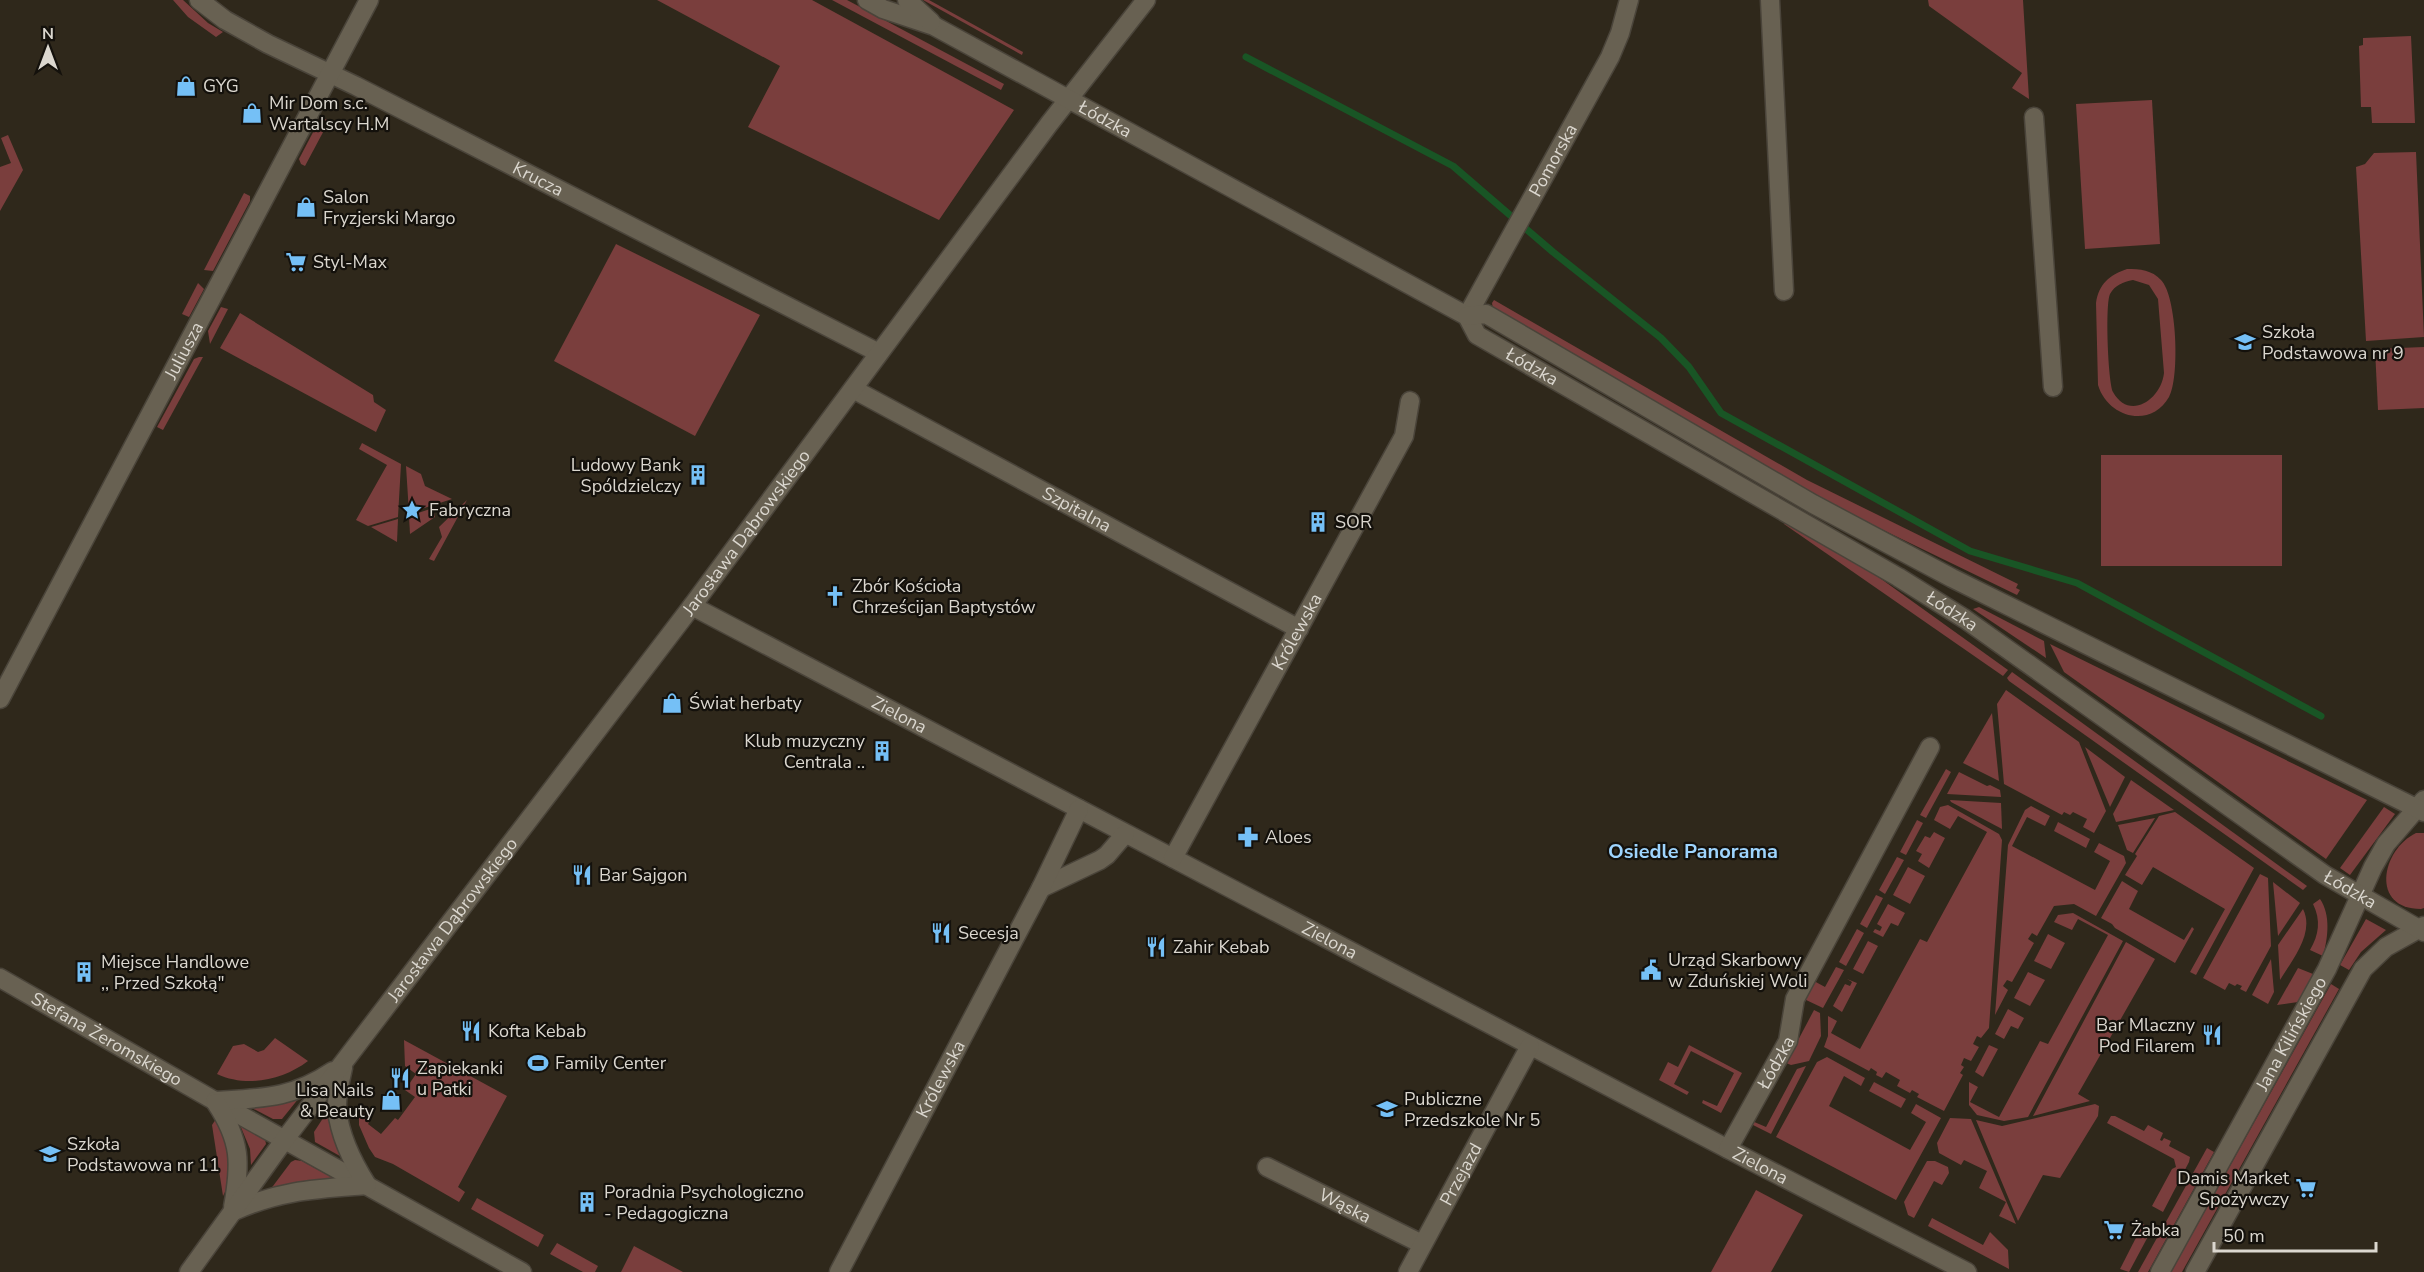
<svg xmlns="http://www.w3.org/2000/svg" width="2424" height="1272" font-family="'Nunito Sans',sans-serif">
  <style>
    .green { fill: #7a3e3d; fill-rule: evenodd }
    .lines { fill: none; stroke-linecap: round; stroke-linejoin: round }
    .stream { stroke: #195525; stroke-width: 7 }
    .minor-casing { stroke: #4a443a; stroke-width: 21 }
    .tertiary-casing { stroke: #4a443a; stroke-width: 21 }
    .secondary-casing { stroke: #4a443a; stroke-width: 21 }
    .minor { stroke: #686152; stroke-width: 18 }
    .tertiary { stroke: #686152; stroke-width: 18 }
    .secondary { stroke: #686152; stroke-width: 18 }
    .labels { text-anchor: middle; stroke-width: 4.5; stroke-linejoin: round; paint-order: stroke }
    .poi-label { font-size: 18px; fill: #dbd7cf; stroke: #14110c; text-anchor: start }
    .street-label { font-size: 18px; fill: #dbd7cf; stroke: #14110c }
    .neighbourhood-label { font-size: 20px; font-weight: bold; fill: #9ed4fd; stroke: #14110c }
  </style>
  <rect width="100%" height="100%" fill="#2f281b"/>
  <g class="green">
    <polygon points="173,0 183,0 208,23 223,32 216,37 188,17"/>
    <polygon points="657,0 812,0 1014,110 939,220 748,127 780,66"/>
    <polygon points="832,0 847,0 1004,84 1001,90"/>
    <polygon points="923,0 929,0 1023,52 1022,55"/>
    <polygon points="1928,0 2023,0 2029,99 2012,88 2022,73 1929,6"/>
    <polygon points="2411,36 2415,123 2372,123 2371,107 2361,107 2359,46 2363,45 2363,38"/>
    <polygon points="2152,100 2160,244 2085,249 2076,104"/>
    <polygon points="321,117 329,121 305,166 301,164 299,159"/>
    <polygon points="8,135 23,170 0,211 0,167 11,163 1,138"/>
    <polygon points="2416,152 2424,337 2366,341 2356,167 2365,164 2374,153"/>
    <polygon points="244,193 250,196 250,201 213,271 204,270"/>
    <polygon points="616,244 760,315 695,436 554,361"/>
    <path d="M2127,269C2140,269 2152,270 2161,280C2177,296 2180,378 2169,397C2151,429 2108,418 2098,385L2096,303C2099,284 2109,275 2127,269ZM2133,280L2149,285L2158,299L2164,373C2161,400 2129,421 2113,392C2108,381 2105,304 2110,294C2115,285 2123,282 2133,280Z"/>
    <polygon points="198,283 204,289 189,317 182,314"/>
    <polygon points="1494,300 1807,480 2018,584 2016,588 2020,590 2017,595 1813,496 1493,309 1492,303"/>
    <polygon points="221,307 228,309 210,344 208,331"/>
    <polygon points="240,313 373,395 374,402 386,410 376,432 220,348"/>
    <polygon points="2424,347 2424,408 2378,410 2375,349"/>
    <polygon points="199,357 203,357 163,430 157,427 194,359"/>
    <polygon points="362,443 401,464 398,517 368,526 356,520 387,465 359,449"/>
    <rect x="2101" y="455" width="181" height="111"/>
    <polygon points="406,466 421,474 425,486 452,499 409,513"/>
    <polygon points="467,500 434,561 429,559 442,537 439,527"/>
    <polygon points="433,508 435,517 410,534 409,516"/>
    <polygon points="398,519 397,542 371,527"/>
    <polygon points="1790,520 1838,548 2008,670 2003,676 1784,524"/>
    <polygon points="1979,607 2044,641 2046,658 1973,609"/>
    <polygon points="2050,644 2367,800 2326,859 2064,672"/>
    <polygon points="2012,672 2307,886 2303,890 2009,681 2007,678"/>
    <polygon points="2006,690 2079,742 2106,811 2094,833 2083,827 2087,819 2073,812 2070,815 2064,812 2062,815 2004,784 1997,704"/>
    <polygon points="1992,713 1999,781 1963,763"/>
    <polygon points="2085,747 2125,777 2110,807"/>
    <polygon points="1946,769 1951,772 1926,818 1920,815"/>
    <polygon points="1959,772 1987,786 1990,785 2000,790 2001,797 1947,794"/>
    <polygon points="2131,780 2174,810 2116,822 2113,814"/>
    <polygon points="1950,800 2001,803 2002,829 1951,802"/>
    <polygon points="1948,805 1999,834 2002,840 1989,1028 1981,1038 1977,1036 1973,1044 1979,1047 1971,1061 1964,1058 1961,1065 1964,1067 1960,1073 1963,1075 1944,1111 1917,1097 1919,1094 1912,1090 1910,1093 1897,1086 1900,1080 1886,1072 1882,1078 1876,1075 1877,1072 1871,1068 1869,1071 1824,1047 1828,1036 1828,1016 1837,1021 1831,1033 1860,1049 1920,939 1927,942 1987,832 1958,816 1950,829 1934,820 1940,807"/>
    <polygon points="2031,806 2050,816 2045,826 2027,817 2012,846 2095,890 2110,861 2094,852 2099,843 2124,856 2126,863 2096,916 2074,904 2054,906 2037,936 2032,933 2028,939 2034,943 2012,982 2007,980 2003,986 2008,990 1995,1015 2008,845 2025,810"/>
    <polygon points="2384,807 2395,814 2350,875 2340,868"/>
    <polygon points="2175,812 2254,868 2196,975 2190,972 2225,909 2153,867 2142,885 2125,875 2137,856 2135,854 2159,816"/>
    <polygon points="2155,818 2133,853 2127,850 2118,825"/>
    <polygon points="1917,820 1923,823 1906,855 1900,852"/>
    <polygon points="2058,822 2090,839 2086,848 2054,831"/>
    <polygon points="1934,832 1945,838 1929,868 1918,861 1922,854 1916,851 1925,836 1930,838"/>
    <path d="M2416,833H2424V908L2421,909C2370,909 2381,850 2416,833Z"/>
    <polygon points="1897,857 1904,860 1885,894 1879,890"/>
    <polygon points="1908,867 1925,876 1910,904 1893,895"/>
    <polygon points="2260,874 2268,878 2271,946 2246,992 2240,989 2242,986 2237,984 2235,986 2229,983 2225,990 2203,978"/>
    <polygon points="2122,881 2138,891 2129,909 2184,940 2192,927 2194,929 2175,963 2115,928 2112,924 2101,918"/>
    <polygon points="2273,882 2300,903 2278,936"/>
    <polygon points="1876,895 1883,898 1867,928 1860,924"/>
    <path d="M2320,899C2331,915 2328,938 2323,956L2310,950C2319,935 2321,920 2313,904Z"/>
    <polygon points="1888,904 1905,913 1898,926 1891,923 1883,937 1873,932 1875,929 1880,931 1882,927 1877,924"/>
    <path d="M2303,909C2315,933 2292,960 2280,980L2278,945Z"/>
    <polygon points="2073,913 2123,941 2028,1117 2004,1121 1977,1115 1969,1105 1969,1082 1978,1087 1970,1102 1999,1117 2040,1041 2048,1044 2108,935 2078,919 2072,930 2054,922 2058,915"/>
    <polygon points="2366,919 2386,930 2361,952 2349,970 2340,965"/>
    <polygon points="1857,929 1864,933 1846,966 1839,962"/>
    <polygon points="2048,934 2065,943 2051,969 2034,961"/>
    <polygon points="1868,941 1878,946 1863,974 1853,969"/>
    <polygon points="2126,942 2155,959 2078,1094 2090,1101 2033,1116"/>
    <polygon points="2271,959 2274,992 2268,1004 2252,995"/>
    <polygon points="1836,967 1844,970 1823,1008 1804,999 1814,981 1825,987"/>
    <polygon points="2298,968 2313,974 2298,1002 2277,1005"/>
    <polygon points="2028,972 2045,980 2030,1006 2014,998"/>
    <polygon points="1847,979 1857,983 1842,1012 1833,1006 1845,984 1850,986 1852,982"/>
    <polygon points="2331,984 2339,989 2182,1272 2171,1272"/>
    <polygon points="2008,1009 2024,1018 2018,1029 2011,1026 2004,1039 1995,1034"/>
    <polygon points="1814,1010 1820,1013 1821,1036 1809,1061 1791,1065 1786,1063"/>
    <path d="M275,1038L308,1061C283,1080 247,1088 217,1074L233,1046L244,1044L258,1052L264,1050Z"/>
    <polygon points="404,1040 507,1096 458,1187 465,1192 459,1202 393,1164 375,1157 369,1148 359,1125 359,1109 371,1119 368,1124 381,1134 395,1118 398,1120 415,1097 405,1090 416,1074 405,1066"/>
    <polygon points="1689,1045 1742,1073 1721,1113 1702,1103 1703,1100 1717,1106 1734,1073 1691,1051 1674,1084 1689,1092 1687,1095 1659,1080 1668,1062 1678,1067"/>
    <polygon points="1989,1045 1998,1049 1983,1077 1975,1072"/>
    <polygon points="1827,1057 1865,1078 1861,1086 1844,1076 1829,1106 1910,1150 1926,1122 1911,1113 1916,1104 1941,1118 1896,1200 1776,1137 1817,1062"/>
    <polygon points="1806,1066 1771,1134 1751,1124 1752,1121 1766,1127 1797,1069"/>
    <polygon points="1874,1082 1906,1099 1901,1108 1869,1091"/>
    <polygon points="299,1098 282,1119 273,1119 248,1106"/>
    <polygon points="2095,1104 2099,1106 2098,1116 2060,1178 2043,1175 2018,1221 1976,1120 2002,1126"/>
    <polygon points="329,1109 347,1160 315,1142 314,1132"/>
    <polygon points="2111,1116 2115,1116 2144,1131 2148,1125 2163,1133 2160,1140 2162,1141 2164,1138 2171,1141 2169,1146 2190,1157 2189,1162 2163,1212 2152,1206 2172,1169 2176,1167 2174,1159 2107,1123"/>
    <polygon points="1950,1118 1971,1119 2016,1224 1999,1216 2006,1202 1979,1188 1987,1171 1964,1160 1961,1165 1939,1153 1937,1143"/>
    <path d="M216,1119C228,1144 237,1170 223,1196L212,1125Z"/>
    <polygon points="240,1125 265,1139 266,1144 251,1165 250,1149"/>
    <polygon points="2207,1148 2214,1152 2148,1272 2138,1272"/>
    <polygon points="295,1160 302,1161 335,1179 270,1190 291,1162"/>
    <polygon points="1927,1161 1935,1161 1948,1167 1949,1173 1942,1185 1934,1181 1914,1218 1908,1215 1904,1202"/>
    <polygon points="1756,1190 1803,1215 1771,1272 1711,1272"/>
    <polygon points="477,1198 544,1235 538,1247 471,1209"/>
    <polygon points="1932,1218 1983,1245 1990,1232 2008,1250 2009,1269 1928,1226"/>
    <polygon points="2143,1224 2152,1229 2129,1272 2120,1269"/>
    <polygon points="557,1243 598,1266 595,1272 583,1272 550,1254"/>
    <polygon points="634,1246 683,1272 621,1272"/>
  </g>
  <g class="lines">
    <polyline class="stream" points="1246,57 1453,166 1553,252 1661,338 1689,367 1721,413 1970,551 2077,583 2321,716"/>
    <g class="minor-casing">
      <g id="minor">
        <path id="s1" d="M199,0L225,20L268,44L356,86L879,353"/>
        <polyline points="1770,0 1784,291"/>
        <polyline points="2034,117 2053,387"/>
        <path id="s2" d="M1467,316L1610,57L1620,33L1629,0"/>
        <path id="s3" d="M853,389L1299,629"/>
        <path id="s4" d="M692,606L1728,1149L1967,1272"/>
        <path id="s5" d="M1173,858L1404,436L1410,401"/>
        <polyline points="1041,888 1100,860 1107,855 1125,834"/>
        <path id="s6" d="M0,978L215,1101L522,1272"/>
        <path d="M215,1101C263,1098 291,1099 333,1071"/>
        <path d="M216,1103C241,1141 241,1163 233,1207"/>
        <path id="s7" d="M1728,1149L1788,1041L1795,999L1930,747"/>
        <path id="s8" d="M1267,1167L1422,1244"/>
        <path d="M234,1211C281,1190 316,1189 367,1185C353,1163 340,1136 337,1110C336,1097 340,1081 343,1068"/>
        <path id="s9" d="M189,1272L285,1139L692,606L1049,124L1146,0"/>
        <path id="s10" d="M839,1272L1041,888L1079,809"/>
        <path id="s11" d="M1408,1272L1530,1046"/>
      </g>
    </g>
    <g class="tertiary-casing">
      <g id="tertiary">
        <path id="s12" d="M0,699L369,0"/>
        <path id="s13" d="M2160,1272L2327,969L2373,867L2386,844L2424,800"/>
        <polyline points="2195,1272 2363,969 2386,947 2424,926"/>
      </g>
    </g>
    <g class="secondary-casing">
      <g id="secondary">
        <path id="s14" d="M867,0L883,9L934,26L1467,316L1477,335L1898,577L1965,619L2325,875L2424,932"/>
        <polyline points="907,0 931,22"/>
        <polyline points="1467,316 1486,314 1813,504 1952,578 2424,812"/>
      </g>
    </g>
    <use href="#minor" class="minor"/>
    <use href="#tertiary" class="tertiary"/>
    <use href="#secondary" class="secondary"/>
  </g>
  <defs>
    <g id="shop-bare" transform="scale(1.62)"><path d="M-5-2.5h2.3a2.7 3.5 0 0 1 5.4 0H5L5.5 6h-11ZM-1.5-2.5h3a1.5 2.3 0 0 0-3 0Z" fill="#75c0f6" stroke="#14110c" stroke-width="2.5" paint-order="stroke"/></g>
    <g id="supermarket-bare" transform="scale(1.62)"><path d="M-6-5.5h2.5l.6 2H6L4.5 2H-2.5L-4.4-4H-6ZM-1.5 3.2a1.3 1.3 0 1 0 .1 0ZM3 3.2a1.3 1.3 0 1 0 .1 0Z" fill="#75c0f6" stroke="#14110c" stroke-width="2.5" paint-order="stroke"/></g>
    <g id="school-bare" transform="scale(1.62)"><path d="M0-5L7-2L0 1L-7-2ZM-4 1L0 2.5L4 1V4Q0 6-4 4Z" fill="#75c0f6" stroke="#14110c" stroke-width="2.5" paint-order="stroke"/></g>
    <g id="building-bare" transform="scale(1.62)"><path d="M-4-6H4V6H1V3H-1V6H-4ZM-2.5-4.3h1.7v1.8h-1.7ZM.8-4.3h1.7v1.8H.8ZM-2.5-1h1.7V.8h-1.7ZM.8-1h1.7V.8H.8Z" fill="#75c0f6" stroke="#14110c" stroke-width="2.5" paint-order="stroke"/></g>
    <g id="sight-bare" transform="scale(1.62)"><path d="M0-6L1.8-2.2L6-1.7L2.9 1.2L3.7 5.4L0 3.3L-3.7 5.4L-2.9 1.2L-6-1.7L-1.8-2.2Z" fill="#75c0f6" stroke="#14110c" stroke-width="2.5" paint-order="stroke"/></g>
    <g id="church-bare" transform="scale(1.62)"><path d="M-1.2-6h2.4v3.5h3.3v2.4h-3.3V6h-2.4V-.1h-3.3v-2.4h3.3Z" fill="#75c0f6" stroke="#14110c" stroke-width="2.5" paint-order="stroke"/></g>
    <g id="pharmacy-bare" transform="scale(1.62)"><path d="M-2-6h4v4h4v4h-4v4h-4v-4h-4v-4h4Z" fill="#75c0f6" stroke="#14110c" stroke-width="2.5" paint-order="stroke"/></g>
    <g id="restaurant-bare" transform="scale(1.62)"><path d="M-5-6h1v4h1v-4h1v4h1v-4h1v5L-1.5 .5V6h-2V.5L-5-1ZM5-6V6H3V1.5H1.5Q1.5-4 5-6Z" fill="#75c0f6" stroke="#14110c" stroke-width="2.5" paint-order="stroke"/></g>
    <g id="civic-bare" transform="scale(1.62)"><path d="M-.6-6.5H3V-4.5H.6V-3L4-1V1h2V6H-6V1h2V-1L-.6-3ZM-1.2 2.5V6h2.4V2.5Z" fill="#75c0f6" stroke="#14110c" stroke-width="2.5" paint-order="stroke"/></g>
    <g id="stadium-bare" transform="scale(1.62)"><path d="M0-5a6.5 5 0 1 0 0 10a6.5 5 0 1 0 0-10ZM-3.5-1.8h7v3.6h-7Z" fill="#75c0f6" stroke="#14110c" stroke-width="2.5" paint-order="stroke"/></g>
  </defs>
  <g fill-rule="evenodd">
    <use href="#shop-bare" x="186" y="86"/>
    <use href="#shop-bare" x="252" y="113"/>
    <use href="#shop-bare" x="306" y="207"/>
    <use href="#supermarket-bare" x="296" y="262"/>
    <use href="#school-bare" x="2245" y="342"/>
    <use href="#building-bare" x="698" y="475"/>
    <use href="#sight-bare" x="412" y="510"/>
    <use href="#building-bare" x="1318" y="522"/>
    <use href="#church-bare" x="835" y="596"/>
    <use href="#shop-bare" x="672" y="703"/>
    <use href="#building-bare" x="882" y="751"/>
    <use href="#pharmacy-bare" x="1248" y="837"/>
    <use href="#restaurant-bare" x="582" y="875"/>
    <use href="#restaurant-bare" x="941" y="933"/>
    <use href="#restaurant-bare" x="1156" y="947"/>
    <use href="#civic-bare" x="1651" y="970"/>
    <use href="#building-bare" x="84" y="972"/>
    <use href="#restaurant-bare" x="471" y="1031"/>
    <use href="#restaurant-bare" x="2212" y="1035"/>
    <use href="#stadium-bare" x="538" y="1063"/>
    <use href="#restaurant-bare" x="400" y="1078"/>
    <use href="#shop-bare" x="391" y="1100"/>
    <use href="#school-bare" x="1387" y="1109"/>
    <use href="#school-bare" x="50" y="1154"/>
    <use href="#supermarket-bare" x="2306" y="1188"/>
    <use href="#building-bare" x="587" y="1202"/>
    <use href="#supermarket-bare" x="2114" y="1230"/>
  </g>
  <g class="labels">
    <g class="poi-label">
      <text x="203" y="92">GYG</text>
      <text x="269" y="109">Mir Dom s.c.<tspan x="269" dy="21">Wartalscy H.M</tspan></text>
      <text x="323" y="203">Salon<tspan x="323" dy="21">Fryzjerski Margo</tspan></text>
      <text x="313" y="268">Styl-Max</text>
      <text x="2262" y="338">Szkoła<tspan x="2262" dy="21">Podstawowa nr 9</tspan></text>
      <text x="681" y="471" text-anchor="end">Ludowy Bank<tspan x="681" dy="21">Spóldzielczy</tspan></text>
      <text x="429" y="516">Fabryczna</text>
      <text x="1335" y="528">SOR</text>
      <text x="852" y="592">Zbór Kościoła<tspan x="852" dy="21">Chrześcijan Baptystów</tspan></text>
      <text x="689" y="709">Świat herbaty</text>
      <text x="865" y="747" text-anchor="end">Klub muzyczny<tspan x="865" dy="21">Centrala ..</tspan></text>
      <text x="1265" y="843">Aloes</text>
      <text x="599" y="881">Bar Sajgon</text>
      <text x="958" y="939">Secesja</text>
      <text x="1173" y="953">Zahir Kebab</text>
      <text x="1668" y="966">Urząd Skarbowy<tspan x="1668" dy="21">w Zduńskiej Woli</tspan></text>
      <text x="101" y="968">Miejsce Handlowe<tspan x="101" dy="21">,, Przed Szkołą"</tspan></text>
      <text x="2195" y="1031" text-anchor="end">Bar Mlaczny<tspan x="2195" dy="21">Pod Filarem</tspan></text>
      <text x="488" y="1037">Kofta Kebab</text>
      <text x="555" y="1069">Family Center</text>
      <text x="417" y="1074">Zapiekanki<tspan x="417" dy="21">u Patki</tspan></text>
      <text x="374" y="1096" text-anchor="end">Lisa Nails<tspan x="374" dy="21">&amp; Beauty</tspan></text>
      <text x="1404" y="1105">Publiczne<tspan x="1404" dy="21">Przedszkole Nr 5</tspan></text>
      <text x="67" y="1150">Szkoła<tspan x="67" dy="21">Podstawowa nr 11</tspan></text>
      <text x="2289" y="1184" text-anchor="end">Damis Market<tspan x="2289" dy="21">Spożywczy</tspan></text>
      <text x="604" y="1198">Poradnia Psychologiczno<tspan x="604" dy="21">- Pedagogiczna</tspan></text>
      <text x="2131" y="1236">Żabka</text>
    </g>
    <g class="street-label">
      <text dy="6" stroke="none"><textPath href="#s14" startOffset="267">Łódzka</textPath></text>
      <text dy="6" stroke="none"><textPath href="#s2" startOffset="178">Pomorska</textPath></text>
      <text dy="6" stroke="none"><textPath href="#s1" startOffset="384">Krucza</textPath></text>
      <text dy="6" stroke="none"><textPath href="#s12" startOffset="394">Juliusza</textPath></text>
      <text dy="6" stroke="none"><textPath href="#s14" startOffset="764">Łódzka</textPath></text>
      <text dy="6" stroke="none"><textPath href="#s3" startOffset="254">Szpitalna</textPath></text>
      <text dy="6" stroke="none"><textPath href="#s9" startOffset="926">Jarosława Dąbrowskiego</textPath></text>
      <text dy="6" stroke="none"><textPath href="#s14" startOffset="1250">Łódzka</textPath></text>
      <text dy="6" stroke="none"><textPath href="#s5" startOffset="258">Królewska</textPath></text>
      <text dy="6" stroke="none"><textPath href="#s4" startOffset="234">Zielona</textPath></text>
      <text dy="6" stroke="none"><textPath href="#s14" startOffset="1736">Łódzka</textPath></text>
      <text dy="6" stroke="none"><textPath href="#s9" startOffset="440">Jarosława Dąbrowskiego</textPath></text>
      <text dy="6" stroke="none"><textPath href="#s4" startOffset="720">Zielona</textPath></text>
      <text dy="6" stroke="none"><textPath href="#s13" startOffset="272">Jana Kilińskiego</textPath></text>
      <text dy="6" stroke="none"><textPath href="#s6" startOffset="123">Stefana Żeromskiego</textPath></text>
      <text dy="6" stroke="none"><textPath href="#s7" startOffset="99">Łódzka</textPath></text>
      <text dy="6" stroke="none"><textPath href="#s10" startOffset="218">Królewska</textPath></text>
      <text dy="6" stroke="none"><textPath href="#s4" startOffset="1206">Zielona</textPath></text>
      <text dy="6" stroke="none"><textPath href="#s11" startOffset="111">Przejazd</textPath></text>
      <text dy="6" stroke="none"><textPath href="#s8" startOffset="87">Wąska</textPath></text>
    </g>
    <g class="neighbourhood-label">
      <text x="1693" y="858">Osiedle Panorama</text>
    </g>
  </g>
  <g transform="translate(48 48)" stroke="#14110c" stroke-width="4.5" paint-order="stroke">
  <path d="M0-4.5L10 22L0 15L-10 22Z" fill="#dbd7cf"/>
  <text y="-9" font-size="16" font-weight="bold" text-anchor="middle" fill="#dbd7cf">N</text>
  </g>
  <path d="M2214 1242v9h162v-9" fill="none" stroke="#dbd7cf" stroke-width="3"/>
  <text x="2223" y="1242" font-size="18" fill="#dbd7cf" stroke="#14110c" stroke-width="4.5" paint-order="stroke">50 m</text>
</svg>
